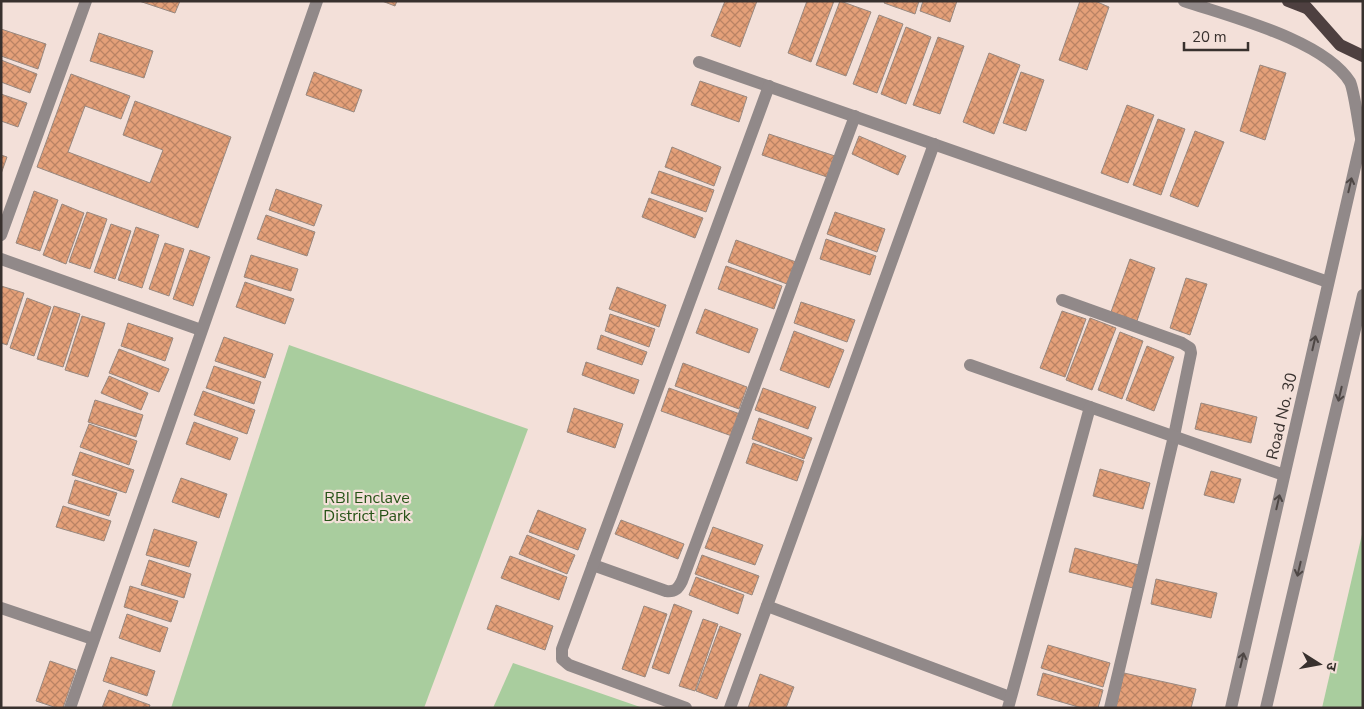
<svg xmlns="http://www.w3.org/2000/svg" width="1364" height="709" font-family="'Nunito Sans','Noto Sans Devanagari',sans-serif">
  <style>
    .park { fill: #a9cd9e }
    .building { fill: url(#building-cross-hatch); stroke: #98887f }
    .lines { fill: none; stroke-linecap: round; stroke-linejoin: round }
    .minor { stroke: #918989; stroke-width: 12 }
    .major { stroke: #4e4040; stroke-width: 12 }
    .oneway { stroke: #4e4745 }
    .labels { text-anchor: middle; stroke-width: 4.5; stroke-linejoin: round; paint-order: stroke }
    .street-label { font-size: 16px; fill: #38312e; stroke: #f3e0d9 }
    .park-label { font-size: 16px; fill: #275317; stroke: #f3e0d9 }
  </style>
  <defs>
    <pattern id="building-cross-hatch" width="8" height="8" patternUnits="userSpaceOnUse" patternTransform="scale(1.25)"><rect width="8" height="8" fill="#e4a079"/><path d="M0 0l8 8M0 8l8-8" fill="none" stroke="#ba8364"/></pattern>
  </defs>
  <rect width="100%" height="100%" fill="#f3e0d9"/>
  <g class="park">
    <polygon points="289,345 528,429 424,708 171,708"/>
    <polygon points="1363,530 1363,708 1322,708"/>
    <polygon points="513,663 643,708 493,708"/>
  </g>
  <g class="building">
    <polygon points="139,1 180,1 175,13"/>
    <polygon points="382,1 397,1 395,6"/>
    <polygon points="725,1 757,1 740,47 711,36"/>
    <polygon points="807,1 834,1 811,62 788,53"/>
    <polygon points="840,1 871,12 846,76 816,65"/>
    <polygon points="885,1 919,1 915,14 884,3"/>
    <polygon points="923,1 957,1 950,22 920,11"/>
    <polygon points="1080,1 1095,1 1109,7 1087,70 1059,60"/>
    <polygon points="879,15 903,24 877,93 853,84"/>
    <polygon points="906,27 931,37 906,104 881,94"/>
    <polygon points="1,29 46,44 38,69 1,56"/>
    <polygon points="99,33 153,51 144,78 90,61"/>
    <polygon points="938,37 964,46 940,114 913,105"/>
    <polygon points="989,53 1020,65 994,134 963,122"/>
    <polygon points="1,60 37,74 30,93 1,82"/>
    <polygon points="1260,65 1286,73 1265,140 1240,131"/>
    <polygon points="314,72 362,90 354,112 306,95"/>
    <polygon points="1021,72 1044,80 1026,131 1003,123"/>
    <polygon points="71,74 130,96 121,119 85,106 68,152 150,183 163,150 123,135 135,101 231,137 198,228 37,167"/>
    <polygon points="700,81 747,97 739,122 691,105"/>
    <polygon points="1,94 27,103 18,127 1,121"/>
    <polygon points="1127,105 1154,115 1128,183 1101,173"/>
    <polygon points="1158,119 1185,129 1161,195 1133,185"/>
    <polygon points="1195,131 1224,142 1198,207 1170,196"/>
    <polygon points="769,134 835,156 827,177 762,155"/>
    <polygon points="859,136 906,156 898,175 852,154"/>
    <polygon points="672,147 721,167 714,186 665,167"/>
    <polygon points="1,155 7,157 1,174"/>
    <polygon points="659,171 714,190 706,212 651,193"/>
    <polygon points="276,189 322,205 314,226 269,210"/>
    <polygon points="34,191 58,200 40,251 16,243"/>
    <polygon points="649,198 703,218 695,238 642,217"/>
    <polygon points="62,204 84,213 66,264 43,255"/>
    <polygon points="87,212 107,219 90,269 69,262"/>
    <polygon points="835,212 885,229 877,252 827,234"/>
    <polygon points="266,215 315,232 307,256 257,239"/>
    <polygon points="111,224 131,231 115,279 94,272"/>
    <polygon points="136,227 159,235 142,288 118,280"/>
    <polygon points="826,239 876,256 870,275 820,259"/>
    <polygon points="736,240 796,262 787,284 728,262"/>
    <polygon points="165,243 184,249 169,296 149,289"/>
    <polygon points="190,250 210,257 193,306 173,299"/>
    <polygon points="251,255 298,269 291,291 244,277"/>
    <polygon points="1130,259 1155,268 1137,321 1111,312"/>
    <polygon points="726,266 782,286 774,309 718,289"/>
    <polygon points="1186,278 1207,284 1190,335 1170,328"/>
    <polygon points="245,282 294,299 285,324 236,307"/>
    <polygon points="1,286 24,293 7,345 1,343"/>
    <polygon points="617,287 666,305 659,327 609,309"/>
    <polygon points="27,298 51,307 34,356 10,348"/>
    <polygon points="801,302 855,320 847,342 794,323"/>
    <polygon points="54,306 80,314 63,367 37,359"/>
    <polygon points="705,309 758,329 749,353 696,333"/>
    <polygon points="1062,311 1086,319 1065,377 1040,368"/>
    <polygon points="610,314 655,329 649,347 605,331"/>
    <polygon points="82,316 105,323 88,377 65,370"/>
    <polygon points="1090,318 1116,328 1092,390 1066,380"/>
    <polygon points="128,323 173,338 165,361 121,346"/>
    <polygon points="794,331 844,350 829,388 780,370"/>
    <polygon points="1120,332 1143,341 1122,399 1098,390"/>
    <polygon points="601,335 647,352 642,365 597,349"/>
    <polygon points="224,337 273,354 265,378 215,361"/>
    <polygon points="1147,346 1174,357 1154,411 1126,400"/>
    <polygon points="119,349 169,369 159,392 109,373"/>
    <polygon points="586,362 639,380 634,394 582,375"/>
    <polygon points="683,363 747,387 739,409 675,386"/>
    <polygon points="214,366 261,382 254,404 206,388"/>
    <polygon points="109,376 148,393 141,410 101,393"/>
    <polygon points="669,388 740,414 732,436 661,411"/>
    <polygon points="763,388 816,407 808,429 755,410"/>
    <polygon points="203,391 255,410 247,434 194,415"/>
    <polygon points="95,400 143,415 136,437 88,422"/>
    <polygon points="1201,403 1257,417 1251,443 1195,429"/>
    <polygon points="574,408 623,424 615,448 567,432"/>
    <polygon points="759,418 812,438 804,459 752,439"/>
    <polygon points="194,422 238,438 230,460 186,444"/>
    <polygon points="89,424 137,441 129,465 80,447"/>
    <polygon points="753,443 804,461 797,481 746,463"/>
    <polygon points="80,452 134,470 126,493 72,475"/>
    <polygon points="1100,469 1150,483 1143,509 1093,496"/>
    <polygon points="1211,471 1241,479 1234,503 1204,495"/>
    <polygon points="181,478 227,494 219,518 172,502"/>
    <polygon points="75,480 117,493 109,516 68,503"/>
    <polygon points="63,506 111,521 104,541 56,527"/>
    <polygon points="538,510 586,529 578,550 529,532"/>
    <polygon points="621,520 684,544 678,559 615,534"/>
    <polygon points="713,527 763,545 755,565 705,548"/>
    <polygon points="154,529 197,542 189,567 146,555"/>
    <polygon points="527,535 575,555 567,574 519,554"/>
    <polygon points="1075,548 1139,565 1133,588 1069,572"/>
    <polygon points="702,555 759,576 752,595 695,574"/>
    <polygon points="510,556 567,577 559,600 501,578"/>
    <polygon points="149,560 191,574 184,598 141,585"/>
    <polygon points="696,577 744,595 738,614 689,595"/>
    <polygon points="1156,579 1217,593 1211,618 1151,604"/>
    <polygon points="130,586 178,601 171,622 124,607"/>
    <polygon points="674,604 692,611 669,674 652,668"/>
    <polygon points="496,605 553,626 545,650 487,629"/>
    <polygon points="644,606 667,614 645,677 622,669"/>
    <polygon points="127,614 168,628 160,652 119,638"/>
    <polygon points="703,619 718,624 695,691 679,686"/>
    <polygon points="720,626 741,634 717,699 696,691"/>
    <polygon points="1048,645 1110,663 1103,687 1041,668"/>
    <polygon points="111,657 155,671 147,696 103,681"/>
    <polygon points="50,661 76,670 63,708 57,708 36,701"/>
    <polygon points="1043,673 1103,690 1098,708 1082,708 1037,695"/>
    <polygon points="1124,673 1196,689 1191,708 1116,708"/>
    <polygon points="760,674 794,687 786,708 748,708"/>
    <polygon points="109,690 150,705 149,708 102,708"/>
  </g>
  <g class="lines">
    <g class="minor">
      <path d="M1184,1C1231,17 1324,40 1350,82C1354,90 1359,127 1361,138"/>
      <polyline points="699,62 1328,282"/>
      <polyline points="1,235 86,1"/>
      <polyline points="1,259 201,330"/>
      <polyline points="1062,300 1182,343 1190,348 1191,353 1174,436 1110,708"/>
      <polyline points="970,365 1284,475"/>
      <path d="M593,565L666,591C675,592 678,589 682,581L855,116"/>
      <polyline points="767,606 1010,697"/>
      <polyline points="1,608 93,639"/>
      <polyline points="70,708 317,1"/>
      <polyline points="686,708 569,665 562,659 562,649 769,86"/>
      <polyline points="730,708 934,144"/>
      <polyline points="1008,708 1090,407"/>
      <polyline points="1231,708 1363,132"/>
      <polyline points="1266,708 1363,295"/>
    </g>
    <g class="major">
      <polyline points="1288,1 1306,8"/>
      <polyline points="1301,1 1340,45 1363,56"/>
    </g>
  </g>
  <defs><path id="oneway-shaft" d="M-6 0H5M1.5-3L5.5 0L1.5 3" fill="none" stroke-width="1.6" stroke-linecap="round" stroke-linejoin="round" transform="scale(1.25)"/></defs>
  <g class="oneway">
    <use href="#oneway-shaft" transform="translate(1350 185) rotate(-77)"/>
    <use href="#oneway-shaft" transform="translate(1314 343) rotate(-77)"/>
    <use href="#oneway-shaft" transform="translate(1340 394) rotate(103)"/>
    <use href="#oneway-shaft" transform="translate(1278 502) rotate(-77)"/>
    <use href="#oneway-shaft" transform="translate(1299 569) rotate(103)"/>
    <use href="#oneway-shaft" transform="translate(1242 660) rotate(-77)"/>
  </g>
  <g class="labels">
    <g class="street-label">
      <text transform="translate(1281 416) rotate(-77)" y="6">Road No. 30</text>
    </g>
    <g class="park-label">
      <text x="367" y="503">RBI Enclave<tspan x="367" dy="18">District Park</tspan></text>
    </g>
  </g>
  <rect width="1364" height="709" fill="none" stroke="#38312e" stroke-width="5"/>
  <g transform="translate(1319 664) rotate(101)" stroke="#f3e0d9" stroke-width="4" paint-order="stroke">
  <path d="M0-4L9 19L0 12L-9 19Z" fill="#38312e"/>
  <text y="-8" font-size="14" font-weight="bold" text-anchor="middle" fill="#38312e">उ</text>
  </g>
  <path d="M1184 42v8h64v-8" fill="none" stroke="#38312e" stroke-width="2.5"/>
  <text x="1192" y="42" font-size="15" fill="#38312e" stroke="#f3e0d9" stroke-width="4" paint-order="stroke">20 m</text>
</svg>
